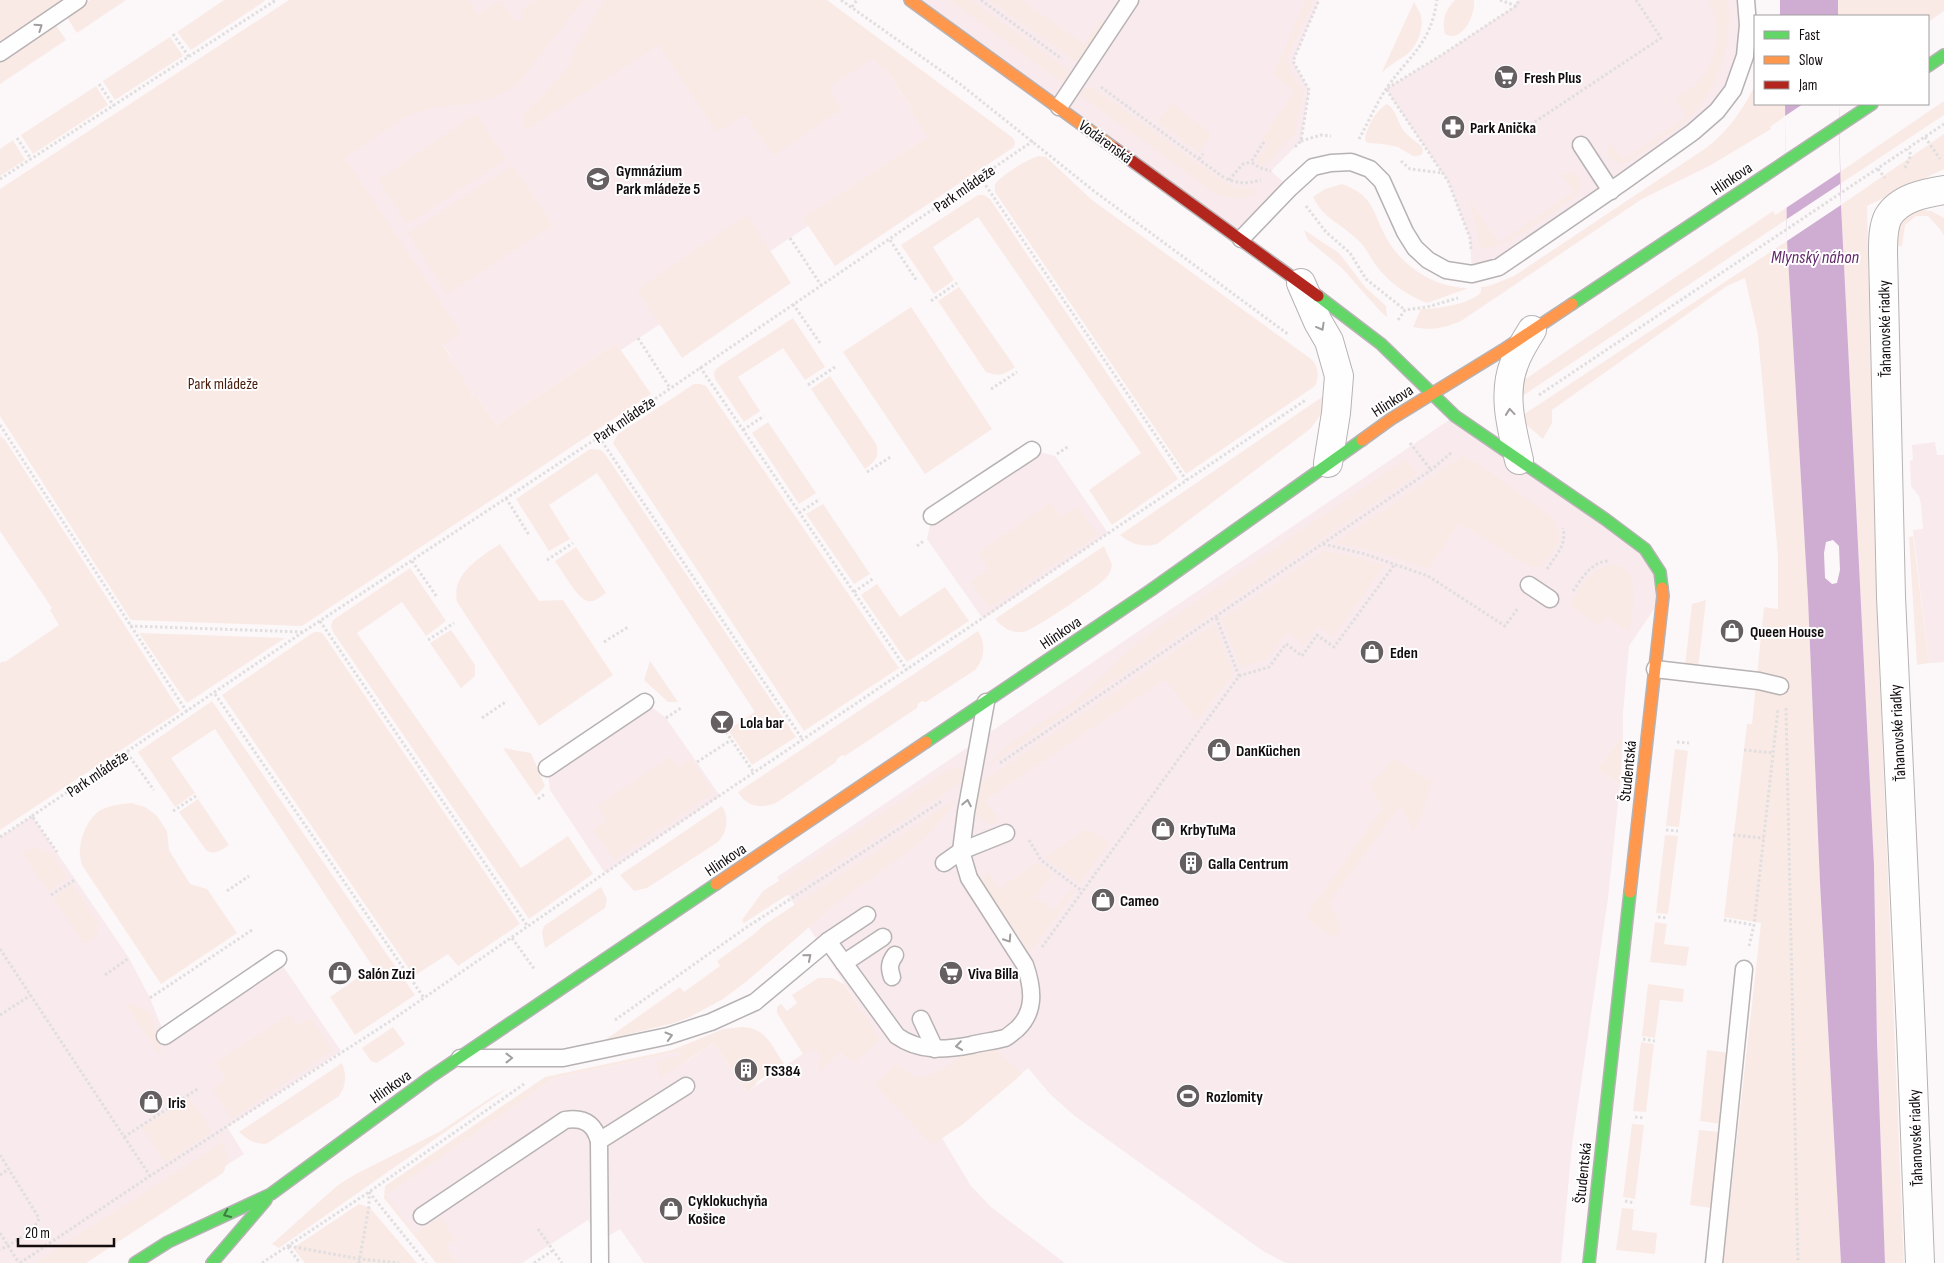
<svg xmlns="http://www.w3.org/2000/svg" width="1944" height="1263" font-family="'Sofia Sans Condensed',sans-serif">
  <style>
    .built { fill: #f8eaed }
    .green { fill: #faeae5 }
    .water { fill: #cfacd2; fill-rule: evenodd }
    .pier { fill: #fcf8f9 }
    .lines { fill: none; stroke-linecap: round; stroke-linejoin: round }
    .lane-casing { stroke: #b7b2b3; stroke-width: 19 }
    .street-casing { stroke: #b7b2b3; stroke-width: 30 }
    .fast-casing { stroke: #b7b2b3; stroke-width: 14 }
    .slow-casing { stroke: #b7b2b3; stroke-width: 14 }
    .jam-casing { stroke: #b7b2b3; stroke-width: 14 }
    .path { stroke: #e0dedf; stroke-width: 3; stroke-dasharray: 2.5 2.5; stroke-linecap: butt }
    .lane { stroke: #fffefe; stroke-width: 16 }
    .street { stroke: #fffefe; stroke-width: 28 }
    .fast { stroke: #63d668; stroke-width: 11 }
    .slow { stroke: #ff974d; stroke-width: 11 }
    .jam { stroke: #b3261e; stroke-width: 11 }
    .oneway { stroke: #a19e9e }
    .oneway2 { stroke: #3f7c40 }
    .labels { text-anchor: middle; stroke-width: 4; stroke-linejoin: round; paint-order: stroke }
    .poi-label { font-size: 16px; font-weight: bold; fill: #130d0f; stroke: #fff; text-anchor: start }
    .street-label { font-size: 16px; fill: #130d0f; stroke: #fff }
    .park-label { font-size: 16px; fill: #481c09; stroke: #fff }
    .water-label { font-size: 18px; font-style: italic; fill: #62286a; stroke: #fff }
  </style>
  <rect width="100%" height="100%" fill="#fcf8f9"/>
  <g class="built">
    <polygon points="314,0 816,0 874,57 882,68 886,66 888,69 886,70 908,103 912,105 908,108 929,138 925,140 924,139 804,218 808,226 790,238 621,350 616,343 498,423 497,426 477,396 472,399 471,396 473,394 451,361 448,362 447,359 451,356 244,44"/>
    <polygon points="910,0 1319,0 1293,61 1309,90 1301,141 1271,171 1290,188 1241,239"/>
    <polygon points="1519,0 1746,0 1733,90 1623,182 1472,274 1470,238 1448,181 1386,89 1440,56 1515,6"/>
    <polygon points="1455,416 1645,549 1663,596 1629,646 1623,713 1623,735 1597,769 1620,785 1608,898 1572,1145 1561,1263 1286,1263 1263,1251 1076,1117 1051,1095 1028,1068 963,1124 942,1138 971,1186 991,1207 1065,1263 644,1263 620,1229 600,1241 588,1220 522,1263 437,1263 385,1195 555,1078 677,1052 687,1061 714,1043 747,1092 863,1013 777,877"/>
    <polygon points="1935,442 1937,455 1944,455 1944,662 1929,663 1913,530 1923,529 1921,504 1919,496 1911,486 1910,461 1913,460 1912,445"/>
    <polygon points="1032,450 1055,456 1108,533 983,619 927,539 932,516"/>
    <polygon points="645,702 666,718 720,796 605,873 550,790 547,768"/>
    <polygon points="32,816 129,958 150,998 165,1036 278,959 341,1051 227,1127 244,1154 74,1263 0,1263 0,837"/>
  </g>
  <g class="green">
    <polygon points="0,0 61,0 57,7 0,46"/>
    <polygon points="90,0 126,0 77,33 66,16"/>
    <polygon points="224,0 264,0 265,1 191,50 177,32"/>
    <polygon points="289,0 468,0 478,15 500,0 516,22 523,17 520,11 536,0 584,0 516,86 497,96 475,103 432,108 406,116 345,158 461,333 443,345 451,357 447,360 448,362 451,360 473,394 471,396 472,399 477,396 497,426 498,423 616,343 651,394 302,626 131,620 0,416 0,189"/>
    <polygon points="605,0 827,0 1013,138 1015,142 1014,147 835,266 803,218 924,139 925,140 928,138 908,108 912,105 909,104 886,70 886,66 882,69 874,58 828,87 842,109 773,156 746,115 717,132 659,45 526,130 523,123 523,114 538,100 568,67 575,48"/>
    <polygon points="949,0 971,0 1066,68 1069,71 1070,76 1066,85"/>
    <polygon points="989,0 1021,0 1084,44 1102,20 1108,25 1079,64"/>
    <polygon points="1306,0 1314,0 1287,58 1290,70 1304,92 1294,135 1263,167 1256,161 1268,144 1262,139 1295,91 1273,75"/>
    <path d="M1455,0H1474C1476,14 1462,44 1445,34C1441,21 1446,9 1455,0Z"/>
    <path d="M1708,0H1728C1733,47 1719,93 1682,124C1665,138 1644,150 1625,163C1614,162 1601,156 1610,142L1624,160L1686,117L1676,99C1681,92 1691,90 1697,83C1718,61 1722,26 1708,0Z"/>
    <polygon points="1838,0 1944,0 1944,11 1928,22 1928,16 1838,16"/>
    <path d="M1414,2C1416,6 1420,12 1421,16C1424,29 1417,47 1406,55C1397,61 1389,65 1381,74Z"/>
    <polygon points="55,24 66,40 0,84 0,60"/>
    <polygon points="170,37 183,56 115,100 103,81"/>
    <path d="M1755,85V104H1785V116L1770,127L1771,129L1711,165L1642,199L1461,321C1445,328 1431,331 1413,327L1421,309C1436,309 1472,304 1481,292V287L1489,286L1514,276L1706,148C1728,131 1743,110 1755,85Z"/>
    <polygon points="96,86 108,105 33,154 21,135"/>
    <path d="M1088,88H1093L1228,185L1235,188H1255L1256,192C1245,202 1229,198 1216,194L1080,95L1084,89Z"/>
    <polygon points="1944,101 1944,115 1840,184 1840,172"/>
    <polygon points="1171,104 1211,133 1199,152 1158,122"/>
    <path d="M1387,104C1395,108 1398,122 1403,130C1409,138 1419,142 1423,149L1422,154L1418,156H1413L1398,147L1383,144L1368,143L1365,140C1366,128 1376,110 1387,104Z"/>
    <polygon points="476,114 506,159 408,224 378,180"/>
    <polygon points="1944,134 1944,169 1867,206 1876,589 1904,1263 1885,1263 1877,1041 1874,865 1841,205"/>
    <polygon points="13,140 25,160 0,176 0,149"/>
    <path d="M1039,156L1046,157L1092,200L1311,359C1319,366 1319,377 1315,386L1186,474L995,192V184C1002,175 1027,159 1039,156Z"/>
    <polygon points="513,165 553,225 447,294 408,233"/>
    <path d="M1572,172C1583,178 1583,186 1577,195C1551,213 1513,246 1481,249L1470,201L1499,243L1574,192L1562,175Z"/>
    <path d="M1342,184C1375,196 1372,212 1387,239C1403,267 1434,287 1467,288L1466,289L1427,303C1406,295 1388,282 1375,264C1370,257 1366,248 1360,242C1344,225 1323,219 1313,197L1325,189Z"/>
    <polygon points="978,195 984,195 990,199 1178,479 1112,525 1089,490 1141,453 978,217 933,247 954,280 934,294 901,245"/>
    <polygon points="1786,208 1787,219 1518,399 1520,389 1524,380 1773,211 1775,215"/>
    <path d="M1923,210L1931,211L1944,218V236L1940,229L1928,216H1916L1905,225L1902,246H1895C1897,224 1900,214 1923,210Z"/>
    <polygon points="748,216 791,283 682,358 637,290 741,218"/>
    <polygon points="1304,230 1339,253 1365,287 1386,306 1387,317 1380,311 1342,268 1308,240"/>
    <polygon points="1787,241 1808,599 1820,883 1841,1263 1723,1263 1761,923 1724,917 1747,724 1752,724 1764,607 1778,609 1778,556 1758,335 1745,278 1727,286 1552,410 1552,423 1543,439 1523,422 1520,417"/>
    <path d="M959,287L1015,367C1004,375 999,377 986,372L938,301Z"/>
    <polygon points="911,307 992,429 925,474 843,352"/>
    <polygon points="793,318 825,367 805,380 783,348 738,377 760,411 744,422 715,379 714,373 717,368"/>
    <path d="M830,376L876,444C880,457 875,461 865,469L811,389Z"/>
    <polygon points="694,384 701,384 706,386 899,668 804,731 613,443 618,434"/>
    <path d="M1328,393L1320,416L1310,429L1157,544C1143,548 1131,544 1120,535Z"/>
    <polygon points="768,422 816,493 799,504 752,433"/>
    <polygon points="0,436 5,440 180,711 0,830 0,663 4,661 5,662 59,625 50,610 52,608 0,531"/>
    <polygon points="590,449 601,450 605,454 796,737 752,765 728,730 755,712 597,473 549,505 570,539 549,551 516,499"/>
    <polygon points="1463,456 1481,466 1551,516 1559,532 1559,542 1543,566 1530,567 1459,523 1429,569 1370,550 1335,543"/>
    <path d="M1406,459L1417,474L988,766C1009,739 1042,724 1070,704C1099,682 1123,653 1153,631Z"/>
    <polygon points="1050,503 1061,517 1078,506 1097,535 989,608 971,582 989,569 978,553"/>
    <polygon points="823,504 870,574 854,584 806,514"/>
    <polygon points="1913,536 1929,663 1917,665 1909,537"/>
    <path d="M500,544L539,601L563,600L613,675L539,726L457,602C451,574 479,558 500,544Z"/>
    <path d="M1104,546L1112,565C1111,571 1109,575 1105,579C1097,587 1031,632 1023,632C1011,633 1003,628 995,619Z"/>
    <path d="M576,547L606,593C601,596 594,603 588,601C577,599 562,570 555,561Z"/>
    <polygon points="1323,551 1344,554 1385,565 1333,637 1318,626 1304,645 1287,632 1266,660 1240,667 1222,619"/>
    <path d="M1615,565C1642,568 1632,612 1630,632L1606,616L1600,626L1569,605C1582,586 1589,567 1615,565Z"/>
    <polygon points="410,568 446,621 426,636 402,602 357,633 521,868 568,836 593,874 529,919 333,632 331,626 333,620"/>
    <polygon points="877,584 900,617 945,587 969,621 907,662 861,595"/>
    <polygon points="1706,600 1698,668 1685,666 1692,604"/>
    <path d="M1215,624L1233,674L1197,721L1165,679L985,800L999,820L998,822C994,824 991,824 986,822C970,815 976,797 979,784Z"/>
    <polygon points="451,630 475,665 475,676 461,688 430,643"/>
    <path d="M978,631C986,644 985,658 975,670L926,702L922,701L918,704L917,708L845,756L842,755L837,759L836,762L776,803C760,809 747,807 738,792Z"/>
    <polygon points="314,632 320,632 323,634 520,924 458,966 448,954 414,976 222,695"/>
    <polygon points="139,633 285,638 187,703"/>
    <polygon points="650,661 678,702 668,702 644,680"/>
    <polygon points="212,701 415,995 355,1035 330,997 373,967 215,729 171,758 195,793 175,807 138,752"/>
    <polygon points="1623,735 1620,785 1597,769"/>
    <polygon points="503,748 531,753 545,786 536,796"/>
    <polygon points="1675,749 1688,751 1679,827 1666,826"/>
    <polygon points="670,757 678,768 691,759 713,793 614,860 593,829 607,820 597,806"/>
    <polygon points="1394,759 1432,782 1420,819 1413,831 1401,805 1329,902 1341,930 1334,938 1305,917 1382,809 1371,784"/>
    <polygon points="952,767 963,769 964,775 962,782 744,923 742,920 763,891"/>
    <polygon points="957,798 938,824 921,842 838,902 747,981 723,999 690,1017 674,1023 605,1040 680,987 684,992 720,966 717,961 753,935 764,925"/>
    <path d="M198,799L229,845C221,850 214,856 206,850L179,812Z"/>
    <path d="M131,803L145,807L156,815L167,831L169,850L190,884L207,889L237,933L161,984L82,865C81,860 79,854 80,849C81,835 90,814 103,809C112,805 122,804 131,803Z"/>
    <path d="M722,806C729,817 728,831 718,842L647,888L634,891L620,875Z"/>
    <polygon points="1087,829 1110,842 1080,883 1045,858"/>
    <polygon points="1665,835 1678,836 1668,914 1656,913"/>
    <polygon points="37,847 53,855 68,878 48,891 22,853 30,849"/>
    <polygon points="1038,862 1053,874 1035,897 1054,911 1073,888 1075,891 1030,952 984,885 983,878 987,871 999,889"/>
    <polygon points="73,885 98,922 97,935 84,944 53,898"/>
    <polygon points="601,887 607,899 605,908 545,948 542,933 544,926"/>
    <polygon points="1655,922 1667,924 1664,944 1689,947 1686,966 1650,962"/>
    <polygon points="818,978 832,978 844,984 880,1039 853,1063 841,1051 819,1072 821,1057 817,1051 811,1049 803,1054 777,1013 777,1007 781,1004 787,1011 797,1003 792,995"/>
    <polygon points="1648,984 1684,989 1683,1002 1660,1000 1655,1038 1642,1036"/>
    <polygon points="128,1004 150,1011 162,1051 159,1054 126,1005"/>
    <polygon points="290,1014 297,1026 311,1018 333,1050 232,1119 212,1089 226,1079 215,1063"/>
    <polygon points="393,1027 405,1044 377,1063 371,1061 362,1048"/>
    <path d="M743,1027C766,1028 772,1046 784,1064L757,1082L756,1085L747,1092L714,1043L660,1078L656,1061L681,1055L677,1052L555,1078L386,1195L415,1234L440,1217L455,1239L445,1246L456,1263H436L384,1198L385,1186L545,1077L672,1050L723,1029Z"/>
    <polygon points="1641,1042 1654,1044 1646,1112 1633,1111"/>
    <polygon points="992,1047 1022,1074 963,1124 932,1145 875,1085 896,1064 912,1075 923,1078 941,1070 964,1054"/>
    <polygon points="1707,1050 1729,1053 1722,1124 1700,1121"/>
    <path d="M342,1063C347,1075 346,1087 338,1097L266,1144C254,1144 248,1140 239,1132Z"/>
    <polygon points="508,1088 279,1248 272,1244 338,1185 356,1174 439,1132 495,1095"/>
    <polygon points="189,1097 212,1132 165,1162 142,1128"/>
    <polygon points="1632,1124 1644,1125 1635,1199 1623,1197"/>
    <polygon points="1699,1130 1721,1132 1711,1208 1690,1205"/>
    <polygon points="223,1142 228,1161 223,1173 86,1263 35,1263"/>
    <polygon points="359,1204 370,1208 417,1263 305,1263 293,1248"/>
    <polygon points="1622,1208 1634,1209 1632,1230 1657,1233 1655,1254 1616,1250"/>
  </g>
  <g class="water">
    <rect x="1780" y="0" width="58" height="16"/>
    <path d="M1785,104H1839L1841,205L1874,865L1877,1041L1885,1263H1841L1820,883L1808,599L1787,241ZM1833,540L1839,546L1840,570L1837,583L1832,584L1825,578L1824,553L1826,542Z"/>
  </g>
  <g class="pier">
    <polygon points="1803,104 1839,104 1840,172 1786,208 1785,116"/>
    <polygon points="1840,184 1841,205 1787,241 1787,219"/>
  </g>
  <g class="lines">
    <g class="lane-casing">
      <g id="lane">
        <polyline points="0,53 78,0"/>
        <polyline points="1059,107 1130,0"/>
        <polyline points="1581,145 1611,191"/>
        <polyline points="1241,239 1290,188 1313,167 1331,163 1351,162 1370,169 1382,181 1405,232 1415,248 1428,260 1446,270 1472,274 1499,267 1623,182 1693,132 1717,111 1733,90 1745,56 1748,25 1746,0"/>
        <polyline points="932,516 1032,450"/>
        <polyline points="1529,585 1550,599"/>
        <polyline points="1655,669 1759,681 1780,686"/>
        <polyline points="547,768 645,702"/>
        <polyline points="944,863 961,851 1006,833"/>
        <path d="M828,941L897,1036C920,1052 945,1050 971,1045C982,1042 994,1041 1005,1038C1009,1036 1013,1032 1017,1029C1036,1011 1033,988 1025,965L969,878L961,851L966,812L986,702"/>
        <polyline points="844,963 883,937"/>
        <path d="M892,977C889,968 889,963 895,955"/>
        <polyline points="921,1019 935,1049"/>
        <polyline points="165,1036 278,959"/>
        <polyline points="460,1058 563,1058 668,1036 711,1022 755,1002 828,941 867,915"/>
        <path d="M422,1216L565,1120C583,1117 594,1123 599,1141"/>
        <polyline points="600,1263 599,1141 686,1086"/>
        <polyline points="1714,1263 1744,969"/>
      </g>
    </g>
    <g class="street-casing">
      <g id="street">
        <polyline points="1301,283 1318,322 1329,341 1339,376 1336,413 1328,463"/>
        <path d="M1519,460C1512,429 1502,395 1514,364C1518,352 1525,341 1532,330"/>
        <path d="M1920,1263L1911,1032L1891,597L1883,252C1883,241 1883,227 1888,217C1899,198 1925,193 1944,190"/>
      </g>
    </g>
    <g class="fast-casing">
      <g id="fast">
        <polyline points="1928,66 1944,55"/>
        <polyline points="1318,296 1381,344 1455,416 1605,519 1645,549 1660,572 1662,588"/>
        <polyline points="1572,304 1872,104"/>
        <polyline points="926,742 1151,590 1362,440"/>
        <polyline points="135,1263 168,1242 271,1194 429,1078 716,884"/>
        <polyline points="212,1263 266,1200"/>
        <polyline points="1589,1263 1630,892"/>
      </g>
    </g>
    <g class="slow-casing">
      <g id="slow">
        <polyline points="910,0 1114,148"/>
        <polyline points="1362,440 1391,419 1503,350 1572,304"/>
        <polyline points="716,884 926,742"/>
        <polyline points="1630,892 1663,596 1662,588"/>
      </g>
    </g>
    <g class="jam-casing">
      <polyline id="jam" points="1114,148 1318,296"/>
    </g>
    <g class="path">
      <polyline points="841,0 960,84 1094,191 1289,335"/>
      <polyline points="981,0 1062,59"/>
      <polyline points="1500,0 1516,6"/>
      <polyline points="852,7 857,0"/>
      <polyline points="173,34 189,57"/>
      <polyline points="99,84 114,106"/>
      <path d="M1101,87L1223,177C1237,184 1246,184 1261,180"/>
      <polyline points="1518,133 1661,38 1636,0"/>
      <polyline points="1925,137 1940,159"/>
      <polyline points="17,138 31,159"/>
      <path d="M1359,139C1368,123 1376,104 1386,89C1410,54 1430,46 1437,0"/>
      <polyline points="1301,141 1321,135 1331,136"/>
      <polyline points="1264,142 1251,162 1260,168 1271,171"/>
      <polyline points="1295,147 1301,141 1309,90 1293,61 1319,0"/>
      <polyline points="1199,159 1203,154"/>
      <polyline points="1401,161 1410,169 1443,173"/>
      <polyline points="1905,168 1911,155 1908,149"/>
      <polyline points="1878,169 1885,178"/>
      <polyline points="980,177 1186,480"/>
      <polyline points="0,179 276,0"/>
      <polyline points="1229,180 1243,164 1251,162"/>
      <polyline points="1306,206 1326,232 1350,253 1366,279 1405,310"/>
      <polyline points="790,238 821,285"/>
      <polyline points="890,240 917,281"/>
      <polyline points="1471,249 1470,238 1448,181 1386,89 1440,56 1516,6 1519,0"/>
      <polyline points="931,301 957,283"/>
      <polyline points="793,304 820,343"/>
      <polyline points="1398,320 1405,310 1427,307 1458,298"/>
      <polyline points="638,338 670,388"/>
      <polyline points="700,367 907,670"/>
      <polyline points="808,385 835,367"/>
      <polyline points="991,389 1017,372"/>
      <polyline points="1539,395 1944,124"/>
      <polyline points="0,425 187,712"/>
      <polyline points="743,430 764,416"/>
      <polyline points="599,437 803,740"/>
      <polyline points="1410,443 1431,470"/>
      <polyline points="1057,454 1069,446"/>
      <polyline points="867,472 892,456"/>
      <polyline points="506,498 529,535"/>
      <polyline points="799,513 820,499"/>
      <polyline points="1323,544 1365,554 1428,576 1505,626 1518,608"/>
      <polyline points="917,546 925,540"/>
      <polyline points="547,560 573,543"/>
      <polyline points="412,561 437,597"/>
      <path d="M1547,569C1556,555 1567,545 1563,528"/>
      <path d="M1573,591C1582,578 1591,562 1608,561"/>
      <polyline points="854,592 874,578"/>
      <polyline points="320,621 528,927"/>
      <polyline points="130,626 303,632"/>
      <polyline points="428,640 454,623"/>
      <polyline points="604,642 628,627"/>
      <polyline points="1239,676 1269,667 1286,644 1302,656 1317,635 1334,647 1395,564"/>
      <polyline points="215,694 424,998"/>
      <polyline points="1786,708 1798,1263"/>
      <polyline points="482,718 507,701"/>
      <polyline points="666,718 681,708"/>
      <polyline points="726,732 754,773"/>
      <polyline points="1677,742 1689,743"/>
      <polyline points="1744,750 1773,753"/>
      <polyline points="127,753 154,790"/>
      <polyline points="697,762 731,740"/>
      <polyline points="1000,763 1431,470 1452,452"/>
      <polyline points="538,799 545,794"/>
      <polyline points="173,811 196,796"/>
      <polyline points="32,816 303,632 599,437 1033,141"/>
      <polyline points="1666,830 1678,831"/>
      <polyline points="1733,835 1764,838"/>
      <polyline points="0,837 32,816 57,852"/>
      <polyline points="1029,840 1041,860 1082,891"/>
      <polyline points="227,891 249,876"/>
      <polyline points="51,895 76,879"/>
      <polyline points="1658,917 1668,918"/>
      <polyline points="1724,920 1754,925"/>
      <polyline points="512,938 535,970"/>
      <polyline points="1749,946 1754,925 1778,709"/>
      <polyline points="1042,947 1239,676 1216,617"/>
      <polyline points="0,949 150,1176"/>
      <polyline points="105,975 129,958"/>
      <polyline points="150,998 252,930"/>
      <polyline points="0,1015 31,995"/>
      <polyline points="615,1020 747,927 942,801"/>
      <polyline points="1643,1039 1655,1041"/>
      <polyline points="1635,1117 1645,1118"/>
      <polyline points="124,1137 199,1088"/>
      <path d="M0,1155L39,1218C37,1230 10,1244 0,1250"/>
      <polyline points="0,1175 9,1169"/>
      <polyline points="369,1192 426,1263"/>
      <polyline points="1625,1201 1635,1203"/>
      <polyline points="538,1229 562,1263"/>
      <polyline points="0,1233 19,1263"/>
      <polyline points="289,1246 360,1259 399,1263"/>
      <polyline points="288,1247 300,1263"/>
      <polyline points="20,1263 150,1176 389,1022 605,873 1307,399"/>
      <polyline points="262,1263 369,1192 524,1084"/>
      <polyline points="359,1263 369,1206 369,1192"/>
      <polyline points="534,1263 552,1251"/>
    </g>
    <use href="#lane" class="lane"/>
    <use href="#street" class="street"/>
    <use href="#fast" class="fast"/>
    <use href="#slow" class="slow"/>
    <use href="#jam" class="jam"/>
  </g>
  <defs><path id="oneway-chevron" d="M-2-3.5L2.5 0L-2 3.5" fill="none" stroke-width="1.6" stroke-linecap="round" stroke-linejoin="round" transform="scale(1.25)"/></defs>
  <g class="oneway">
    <use href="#oneway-chevron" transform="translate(39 27) rotate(-34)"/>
    <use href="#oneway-chevron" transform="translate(1321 327) rotate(61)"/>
    <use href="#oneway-chevron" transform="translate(1510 412) rotate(-95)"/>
    <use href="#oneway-chevron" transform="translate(967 803) rotate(-79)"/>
    <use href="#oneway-chevron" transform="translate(1008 939) rotate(57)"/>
    <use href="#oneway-chevron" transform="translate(808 957) rotate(-40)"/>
    <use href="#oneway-chevron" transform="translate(669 1036) rotate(-16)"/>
    <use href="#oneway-chevron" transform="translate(959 1046) rotate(172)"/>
    <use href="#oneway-chevron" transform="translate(509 1058)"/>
  </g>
  <use class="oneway2" href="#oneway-chevron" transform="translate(227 1214) rotate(155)"/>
  <defs>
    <g id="supermarket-disc" transform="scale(1.25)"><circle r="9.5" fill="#655f61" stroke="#fff"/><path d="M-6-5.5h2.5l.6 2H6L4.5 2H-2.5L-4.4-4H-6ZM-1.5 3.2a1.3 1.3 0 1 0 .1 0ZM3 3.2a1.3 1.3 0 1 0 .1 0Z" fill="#fff"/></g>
    <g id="pharmacy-disc" transform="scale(1.25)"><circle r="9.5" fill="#655f61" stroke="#fff"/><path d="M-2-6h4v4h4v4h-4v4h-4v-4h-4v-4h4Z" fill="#fff"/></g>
    <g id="school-disc" transform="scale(1.25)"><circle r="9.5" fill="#655f61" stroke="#fff"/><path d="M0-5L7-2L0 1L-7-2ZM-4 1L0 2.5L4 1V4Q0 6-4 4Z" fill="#fff"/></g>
    <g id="shop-disc" transform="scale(1.25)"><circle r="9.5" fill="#655f61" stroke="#fff"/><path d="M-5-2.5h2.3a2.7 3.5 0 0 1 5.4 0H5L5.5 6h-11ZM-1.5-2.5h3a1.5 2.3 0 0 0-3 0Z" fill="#fff"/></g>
    <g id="bar-disc" transform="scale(1.25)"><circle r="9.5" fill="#655f61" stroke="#fff"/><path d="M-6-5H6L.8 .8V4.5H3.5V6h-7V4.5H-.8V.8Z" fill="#fff"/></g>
    <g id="building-disc" transform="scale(1.25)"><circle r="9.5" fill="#655f61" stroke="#fff"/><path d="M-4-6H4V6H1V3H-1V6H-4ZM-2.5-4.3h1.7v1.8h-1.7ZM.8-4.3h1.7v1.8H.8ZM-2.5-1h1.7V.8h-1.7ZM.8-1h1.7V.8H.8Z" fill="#fff"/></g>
    <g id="stadium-disc" transform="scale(1.25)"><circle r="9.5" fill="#655f61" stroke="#fff"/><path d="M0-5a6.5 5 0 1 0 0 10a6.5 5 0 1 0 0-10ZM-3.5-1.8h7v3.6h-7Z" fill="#fff"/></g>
  </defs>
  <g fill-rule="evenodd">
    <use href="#supermarket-disc" x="1506" y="77"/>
    <use href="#pharmacy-disc" x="1453" y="127"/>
    <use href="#school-disc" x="598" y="179"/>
    <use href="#shop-disc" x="1732" y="631"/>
    <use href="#shop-disc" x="1372" y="652"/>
    <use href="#bar-disc" x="722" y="722"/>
    <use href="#shop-disc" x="1219" y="750"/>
    <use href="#shop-disc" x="1163" y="829"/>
    <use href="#building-disc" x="1191" y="863"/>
    <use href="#shop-disc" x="1103" y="900"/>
    <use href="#shop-disc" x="340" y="973"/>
    <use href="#supermarket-disc" x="951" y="973"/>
    <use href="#building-disc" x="746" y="1070"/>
    <use href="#stadium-disc" x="1188" y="1096"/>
    <use href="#shop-disc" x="151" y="1102"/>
    <use href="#shop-disc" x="671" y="1209"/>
  </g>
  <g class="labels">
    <g class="poi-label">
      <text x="1524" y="83">Fresh Plus</text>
      <text x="1470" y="133">Park Anička</text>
      <text x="616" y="176">Gymnázium<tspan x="616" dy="18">Park mládeže 5</tspan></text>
      <text x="1750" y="637">Queen House</text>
      <text x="1390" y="658">Eden</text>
      <text x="740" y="728">Lola bar</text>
      <text x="1236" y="756">DanKüchen</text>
      <text x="1180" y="835">KrbyTuMa</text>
      <text x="1208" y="869">Galla Centrum</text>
      <text x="1120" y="906">Cameo</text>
      <text x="358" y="979">Salón Zuzi</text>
      <text x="968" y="979">Viva Billa</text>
      <text x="764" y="1076">TS384</text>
      <text x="1206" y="1102">Rozlomity</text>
      <text x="168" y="1108">Iris</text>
      <text x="688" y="1206">Cyklokuchyňa<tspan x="688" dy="18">Košice</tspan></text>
    </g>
    <g class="street-label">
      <text transform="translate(1106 141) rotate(36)" y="6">Vodárenská</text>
      <text transform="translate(1731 178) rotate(-34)" y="6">Hlinkova</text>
      <text transform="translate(964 188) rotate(-35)" y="6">Park mládeže</text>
      <text transform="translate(1884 329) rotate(-91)" y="6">Ťahanovské riadky</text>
      <text transform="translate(1392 400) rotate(-33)" y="6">Hlinkova</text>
      <text transform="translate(624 419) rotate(-34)" y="6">Park mládeže</text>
      <text transform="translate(1060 632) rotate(-34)" y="6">Hlinkova</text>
      <text transform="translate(1897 733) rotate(-93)" y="6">Ťahanovské riadky</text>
      <text transform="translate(1627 771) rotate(-84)" y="6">Študentská</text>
      <text transform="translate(97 773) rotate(-34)" y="6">Park mládeže</text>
      <text transform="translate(725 859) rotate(-34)" y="6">Hlinkova</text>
      <text transform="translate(390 1086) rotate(-35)" y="6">Hlinkova</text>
      <text transform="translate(1915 1138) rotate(-92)" y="6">Ťahanovské riadky</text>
      <text transform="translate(1582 1173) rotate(-84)" y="6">Študentská</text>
    </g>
    <g class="park-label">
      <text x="223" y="389">Park mládeže</text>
    </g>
    <g class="water-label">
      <text x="1815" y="263">Mlynský náhon</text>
    </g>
  </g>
  <rect x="1754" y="15" width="175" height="90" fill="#ffffff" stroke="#a19e9f"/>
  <rect x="1764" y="31" width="25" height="8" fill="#63d668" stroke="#a19e9f"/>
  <text x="1799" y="40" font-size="15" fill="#130d0f">Fast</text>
  <rect x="1764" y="56" width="25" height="8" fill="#ff974d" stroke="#a19e9f"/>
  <text x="1799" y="65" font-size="15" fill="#130d0f">Slow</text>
  <rect x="1764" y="81" width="25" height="8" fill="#b3261e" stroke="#a19e9f"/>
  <text x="1799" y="90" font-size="15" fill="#130d0f">Jam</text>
  <path d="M18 1238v8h96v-8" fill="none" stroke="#130d0f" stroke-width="2.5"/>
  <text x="25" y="1238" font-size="15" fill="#130d0f" stroke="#ffffff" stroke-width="4" paint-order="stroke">20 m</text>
</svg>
